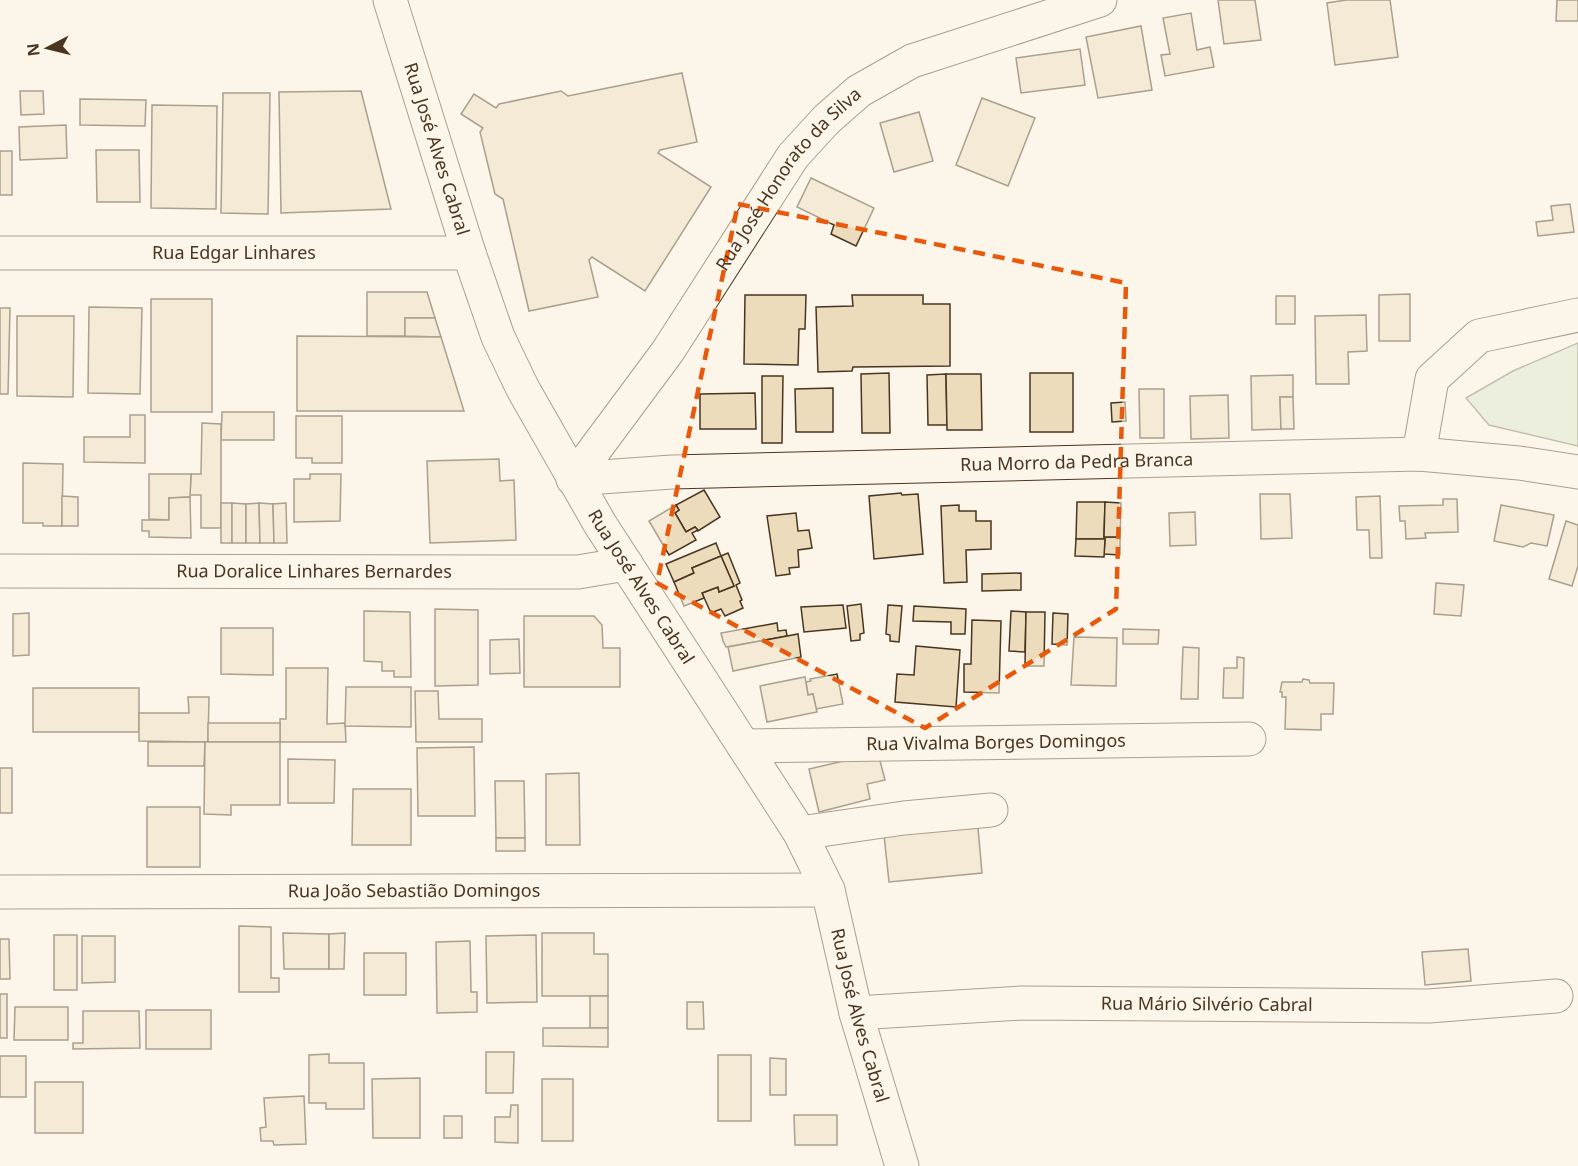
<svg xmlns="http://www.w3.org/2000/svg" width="1578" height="1166" font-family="'Noto Sans',sans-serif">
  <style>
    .green { fill: #dce7d0; stroke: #887966; stroke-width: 1.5 }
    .building { fill: #ecdcbc; stroke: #4a3520; stroke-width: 1.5 }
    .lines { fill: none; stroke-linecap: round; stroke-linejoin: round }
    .minor-casing { stroke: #4a3520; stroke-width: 35 }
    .major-casing { stroke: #4a3520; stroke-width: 35 }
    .minor { stroke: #fbf6e9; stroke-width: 33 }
    .major { stroke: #fbf6e9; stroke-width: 33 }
    .marked { fill: none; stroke: #e8590c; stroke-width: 4.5; stroke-dasharray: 12 8; stroke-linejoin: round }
    .labels { text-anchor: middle; stroke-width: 4.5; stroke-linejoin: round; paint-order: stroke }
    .street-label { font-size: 18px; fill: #4a3520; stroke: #fbf6e9 }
  </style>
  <rect width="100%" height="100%" fill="#fbf6e9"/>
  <polygon class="green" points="1578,343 1578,446 1489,425 1466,398 1513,371"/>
  <g class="building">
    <polygon points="1218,0 1255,0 1261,40 1224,44"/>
    <polygon points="1346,0 1390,0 1398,57 1335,65 1327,3"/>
    <polygon points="1557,0 1578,0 1578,21 1556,21"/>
    <polygon points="1191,13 1197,50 1210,47 1214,67 1165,76 1161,55 1170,54 1163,18"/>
    <polygon points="1141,26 1152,90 1098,98 1086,37"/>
    <polygon points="1080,49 1085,85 1021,93 1016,58"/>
    <polygon points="682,73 697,142 660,150 658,153 711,187 645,291 592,257 589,260 598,297 529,311 503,199 495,194 480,132 483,128 461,114 474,94 496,108 499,104 561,91 568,96"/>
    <polygon points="20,91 43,91 44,114 21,115"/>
    <polygon points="361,91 391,209 281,213 279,92"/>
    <polygon points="223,93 270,93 268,214 221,213"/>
    <polygon points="982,98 1035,118 1008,186 956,165"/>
    <polygon points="80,99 146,100 145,126 80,125"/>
    <polygon points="152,105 217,106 216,209 151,208"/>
    <polygon points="919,112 933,161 894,172 880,123"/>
    <polygon points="66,125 67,158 20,160 19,127"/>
    <polygon points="96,150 139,150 140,202 97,202"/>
    <rect x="0" y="151" width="12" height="44"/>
    <polygon points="811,178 874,208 856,246 831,234 834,225 797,207"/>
    <polygon points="1570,204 1574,232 1538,236 1536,222 1553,220 1551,206"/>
    <polygon points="367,292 427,292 435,318 405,318 405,336 367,336"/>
    <polygon points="1410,294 1410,341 1379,341 1379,295"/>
    <polygon points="745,295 806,295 805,329 799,329 798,365 744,364"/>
    <polygon points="852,295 923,295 923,304 950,304 950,366 853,367 852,371 818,372 816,307 853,306"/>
    <rect x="1276" y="296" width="19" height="28"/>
    <rect x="151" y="299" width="61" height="113"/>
    <polygon points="89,307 142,308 140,394 88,393"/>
    <polygon points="0,308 10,308 8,394 0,394"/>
    <polygon points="1366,315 1367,351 1348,352 1349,384 1316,384 1315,316"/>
    <polygon points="17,316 74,316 73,397 17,396"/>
    <polygon points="405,318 435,318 441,337 405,336"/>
    <polygon points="297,336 441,337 464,411 297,411"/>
    <polygon points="889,373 890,433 862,433 861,374"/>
    <rect x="1030" y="373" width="43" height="59"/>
    <polygon points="946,374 947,425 928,425 927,375"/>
    <polygon points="946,374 981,374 982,430 947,430"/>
    <polygon points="1293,375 1293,397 1280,397 1281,429 1252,430 1251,376"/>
    <polygon points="762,376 783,376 782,443 762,443"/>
    <polygon points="833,388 833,432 796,432 795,389"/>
    <polygon points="1139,389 1164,389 1164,438 1140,438"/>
    <polygon points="755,393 756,429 700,429 700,394"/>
    <polygon points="1228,395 1229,438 1191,439 1190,396"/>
    <polygon points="1280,397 1293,397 1294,429 1281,429"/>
    <polygon points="1125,402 1126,421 1112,422 1111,403"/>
    <polygon points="222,412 274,412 274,440 221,440"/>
    <polygon points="130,415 145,415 145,463 84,462 84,437 130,437"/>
    <polygon points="296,416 342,416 342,463 312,463 312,458 296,458"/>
    <polygon points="202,423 221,424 221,528 201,528 201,495 190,495 191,474 201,474"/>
    <polygon points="499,459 500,481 514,480 516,540 430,543 427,461"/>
    <polygon points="23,463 63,464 62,526 43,526 43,523 23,523"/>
    <polygon points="149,474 191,474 190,497 169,498 169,520 149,519"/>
    <polygon points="310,474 341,474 340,521 294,522 294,479 310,479"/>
    <polygon points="704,490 720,517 698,531 695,527 686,532 675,513 679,510 676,505"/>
    <polygon points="901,493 902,495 918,494 923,554 874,559 869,496"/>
    <polygon points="1260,494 1290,494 1292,538 1261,539"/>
    <polygon points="62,496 78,497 78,526 62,526"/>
    <polygon points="1380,496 1382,558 1370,558 1369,530 1357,530 1356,497"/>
    <polygon points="190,497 191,538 149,537 149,531 142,531 142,520 169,520 169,498"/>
    <polygon points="1443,499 1457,499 1458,532 1425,533 1426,538 1406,539 1405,521 1400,521 1399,506 1443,505"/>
    <polygon points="1077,502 1105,502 1104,537 1120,537 1120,555 1104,554 1105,539 1076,539"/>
    <polygon points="1105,502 1121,503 1120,537 1104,537"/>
    <rect x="221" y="503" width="11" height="40"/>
    <polygon points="232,503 246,504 246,543 232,543"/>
    <polygon points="259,503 260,543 246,543 246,504"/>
    <polygon points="259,503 273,504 274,543 260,543"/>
    <polygon points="286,503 287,543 274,543 273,504"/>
    <polygon points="676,505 679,510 675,513 686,532 695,527 698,530 692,533 696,540 669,555 649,521"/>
    <polygon points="959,505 959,511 976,511 976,521 991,521 991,549 966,550 967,582 944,583 941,506"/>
    <polygon points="1501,505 1554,515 1547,546 1531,543 1523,547 1494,541"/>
    <polygon points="1195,512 1196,545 1170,546 1169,513"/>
    <polygon points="796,513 798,531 809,530 812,548 798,550 799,567 789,568 790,574 776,576 767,516"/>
    <polygon points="1566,521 1578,525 1578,566 1572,586 1549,579"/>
    <polygon points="1076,539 1105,539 1104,557 1075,556"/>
    <polygon points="716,543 721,556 692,568 694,573 674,582 666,564"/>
    <polygon points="728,553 740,583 736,585 742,600 740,601 743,608 725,616 721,609 711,613 702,593 718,587 719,592 734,586 721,556"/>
    <polygon points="721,556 734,586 719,592 718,587 702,593 704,598 684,606 674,582 694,573 692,568"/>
    <polygon points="1021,573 1021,590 982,591 982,574"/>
    <polygon points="1436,583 1464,585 1461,616 1434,614"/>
    <polygon points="861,604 864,633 860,634 860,640 851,641 847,606"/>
    <polygon points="843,605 846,628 804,632 801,607"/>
    <polygon points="888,605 902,606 899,642 890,641 890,635 886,634"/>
    <polygon points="914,606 966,609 965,634 951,634 951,622 913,621"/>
    <polygon points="435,609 478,610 478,685 435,686"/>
    <polygon points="364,611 410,612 411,677 394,677 394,671 382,671 382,662 364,661"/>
    <polygon points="1011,611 1026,612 1025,652 1009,651"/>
    <polygon points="1026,612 1045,612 1044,666 1025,666"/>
    <polygon points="29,613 29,655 13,656 13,614"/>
    <polygon points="1053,613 1068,614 1067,645 1052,644"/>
    <polygon points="524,616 594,616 602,625 603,648 620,648 620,687 524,687"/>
    <polygon points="972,620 1001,621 999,693 964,692 964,664 971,664"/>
    <polygon points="777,623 778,631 786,630 787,636 726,647 723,641 721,633"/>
    <polygon points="221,628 273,628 273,675 221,674"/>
    <polygon points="1123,629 1159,630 1158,644 1123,644"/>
    <polygon points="798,634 801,657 733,671 728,647"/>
    <polygon points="1074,637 1117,638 1116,686 1071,685"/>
    <polygon points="519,639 520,673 490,674 490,640"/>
    <polygon points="916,646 960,650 956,707 895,702 897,674 914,675"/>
    <polygon points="1183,647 1199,648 1198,699 1181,699"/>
    <polygon points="1237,657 1244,658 1243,698 1223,698 1224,668 1237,668"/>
    <polygon points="286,668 328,668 327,724 345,723 346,742 280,742 280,719 286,719"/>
    <polygon points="837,674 843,704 816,709 813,694 808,695 806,682 811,681 810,679"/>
    <polygon points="805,677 808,695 813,694 817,712 767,722 760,686"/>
    <polygon points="1303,679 1309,680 1310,683 1334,683 1333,714 1321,714 1321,730 1285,729 1286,697 1282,697 1282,692 1280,692 1282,682 1302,682"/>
    <polygon points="346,687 411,687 411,727 345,726"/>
    <rect x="33" y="688" width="106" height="44"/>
    <polygon points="415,691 438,691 439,719 482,719 482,742 416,742"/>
    <polygon points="188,697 209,697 208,742 139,741 139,713 189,713"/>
    <rect x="208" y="723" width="72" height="19"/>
    <polygon points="148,742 205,742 204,766 148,766"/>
    <polygon points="205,742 280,742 280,805 231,805 231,815 204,814"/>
    <polygon points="474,747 475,816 418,816 417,748"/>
    <polygon points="878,753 885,780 867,784 870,799 819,812 809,769"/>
    <polygon points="288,759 335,760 334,803 288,803"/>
    <rect x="0" y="768" width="12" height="45"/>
    <polygon points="579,773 580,845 546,845 546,774"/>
    <polygon points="495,781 524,781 525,838 496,838"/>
    <polygon points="353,789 411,789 411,845 352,845"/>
    <rect x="147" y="807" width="53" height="60"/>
    <polygon points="978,828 982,873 889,882 884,835"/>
    <rect x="496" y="838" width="29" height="13"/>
    <polygon points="239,926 271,927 271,978 279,978 279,992 239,992"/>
    <polygon points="283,933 329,934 329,969 284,969"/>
    <polygon points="345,933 344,969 329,969 329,934"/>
    <polygon points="542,933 594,933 594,954 608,954 608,996 542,996"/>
    <rect x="54" y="935" width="23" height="55"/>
    <polygon points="536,935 537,1002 487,1003 486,936"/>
    <polygon points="82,936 115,936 115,982 82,983"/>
    <polygon points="0,939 9,939 10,979 0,979"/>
    <polygon points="470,941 471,992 477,992 477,1012 437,1013 436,942"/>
    <polygon points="1468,949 1471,981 1425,985 1422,952"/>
    <rect x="364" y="953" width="42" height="42"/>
    <rect x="0" y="994" width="7" height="44"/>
    <rect x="590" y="996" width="18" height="32"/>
    <polygon points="687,1002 703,1002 704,1029 687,1029"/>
    <polygon points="15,1007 68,1007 68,1040 14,1040"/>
    <rect x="146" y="1010" width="65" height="39"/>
    <polygon points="83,1011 139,1011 140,1048 73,1049 73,1043 83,1043"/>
    <polygon points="543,1028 608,1028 608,1047 543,1046"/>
    <polygon points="486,1052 514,1052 513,1093 486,1093"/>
    <polygon points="329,1054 329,1063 364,1063 364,1109 326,1109 326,1103 309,1103 309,1055"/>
    <rect x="718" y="1055" width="33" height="66"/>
    <rect x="0" y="1056" width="26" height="41"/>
    <polygon points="770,1058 786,1059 786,1095 770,1095"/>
    <polygon points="420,1078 420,1138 373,1138 372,1079"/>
    <rect x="542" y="1079" width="31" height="62"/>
    <rect x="35" y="1082" width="48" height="51"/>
    <polygon points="304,1096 306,1144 274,1145 273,1141 261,1141 260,1128 266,1127 264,1098"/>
    <polygon points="511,1105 518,1105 518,1143 495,1142 495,1117 510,1117"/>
    <polygon points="794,1115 837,1115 837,1145 795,1145"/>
    <rect x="444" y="1116" width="18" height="22"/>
  </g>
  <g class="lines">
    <g class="minor-casing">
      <g id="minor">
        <path id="s1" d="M0,253H469"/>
        <polyline points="1419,454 1432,379 1479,336 1578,315"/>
        <path id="s2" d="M573,479L672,472L1419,454L1519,463L1578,472"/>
        <path id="s3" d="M573,479L668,351L793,156L827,119L859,91L912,61L1100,0"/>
        <path id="s4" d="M0,571L578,572L626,564"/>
        <path id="s5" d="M744,746L1249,739"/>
        <polyline points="800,833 904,818 991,810"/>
        <path id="s6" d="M0,892L828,890"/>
        <path id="s7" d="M856,1013L1022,1003L1429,1006L1556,996"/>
      </g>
    </g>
    <g class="major-casing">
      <g id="major">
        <path id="s8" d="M390,0L469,253L498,337L523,389L600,524L800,833L828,890L856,1013L902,1166"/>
      </g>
    </g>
    <use href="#minor" class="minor"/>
    <use href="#major" class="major"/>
  </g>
  <path d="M0 0H1578V1166H0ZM738,204L1126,283L1116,609L925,728L657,583Z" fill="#fbf6e9" fill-opacity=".55" fill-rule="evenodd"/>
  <path class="marked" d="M738,204L1126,283L1116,609L925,728L657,583Z"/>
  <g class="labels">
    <g class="street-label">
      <text dy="6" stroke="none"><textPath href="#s8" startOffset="156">Rua José Alves Cabral</textPath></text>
      <text dy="6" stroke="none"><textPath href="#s3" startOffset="370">Rua José Honorato da Silva</textPath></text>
      <text dy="6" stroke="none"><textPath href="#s1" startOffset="234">Rua Edgar Linhares</textPath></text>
      <text dy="6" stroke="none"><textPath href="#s2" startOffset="504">Rua Morro da Pedra Branca</textPath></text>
      <text dy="6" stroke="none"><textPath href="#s4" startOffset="314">Rua Doralice Linhares Bernardes</textPath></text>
      <text dy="6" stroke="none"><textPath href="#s8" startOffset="642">Rua José Alves Cabral</textPath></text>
      <text dy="6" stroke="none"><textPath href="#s5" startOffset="252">Rua Vivalma Borges Domingos</textPath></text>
      <text dy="6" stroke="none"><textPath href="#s6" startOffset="414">Rua João Sebastião Domingos</textPath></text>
      <text dy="6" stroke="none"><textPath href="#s7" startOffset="351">Rua Mário Silvério Cabral</textPath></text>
      <text dy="6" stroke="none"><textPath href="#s8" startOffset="1128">Rua José Alves Cabral</textPath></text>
    </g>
  </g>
  <g transform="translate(48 48) rotate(263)" stroke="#fbf6e9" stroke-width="4.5" paint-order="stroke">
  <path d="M0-4.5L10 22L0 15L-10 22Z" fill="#4a3520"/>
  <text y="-9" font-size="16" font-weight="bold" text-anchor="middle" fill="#4a3520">N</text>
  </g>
</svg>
